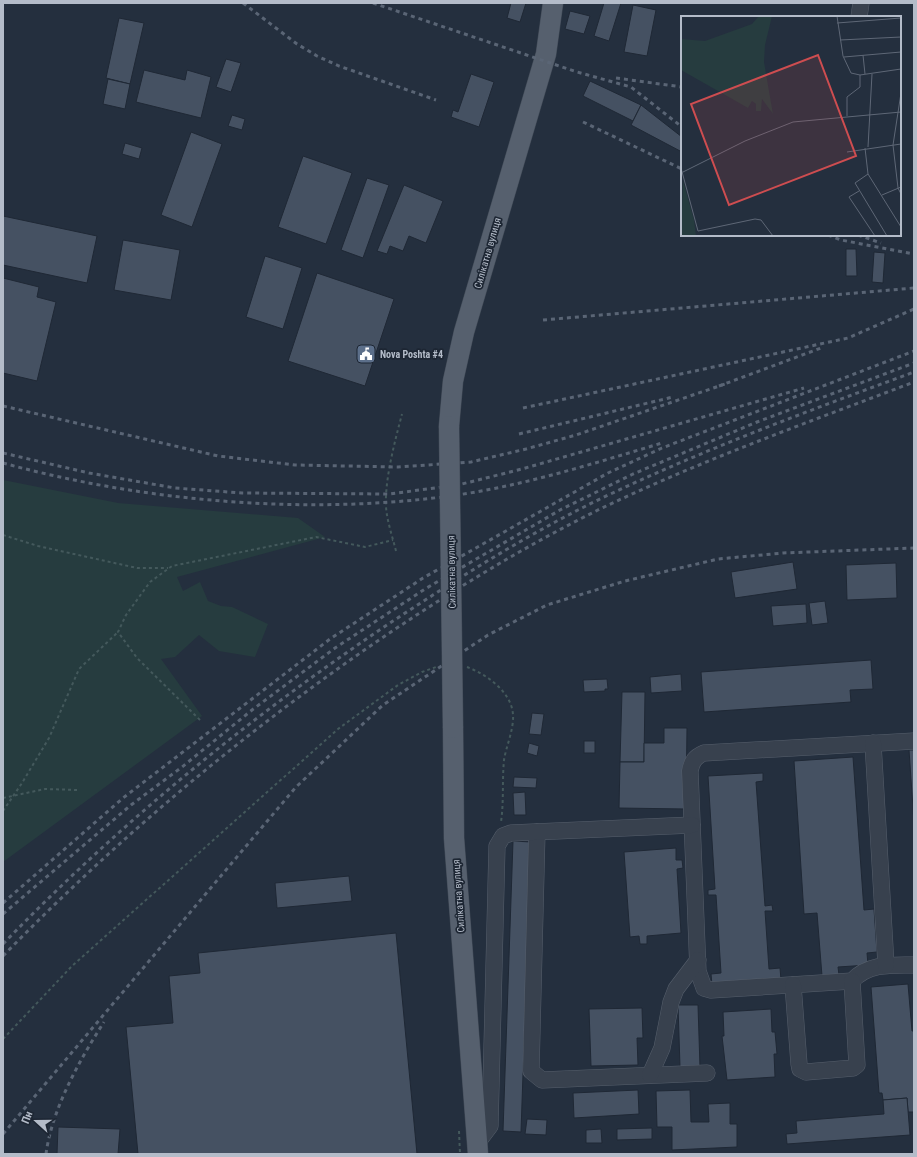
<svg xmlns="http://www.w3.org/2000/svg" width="917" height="1157" font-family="'Roboto Condensed',sans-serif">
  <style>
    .green { fill: #263c3f }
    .building { fill: #455162; stroke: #1f2835 }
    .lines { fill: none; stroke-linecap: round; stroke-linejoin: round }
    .minor-casing { stroke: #565f6c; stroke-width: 17 }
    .major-casing { stroke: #414a57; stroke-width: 21 }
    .path { stroke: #44595c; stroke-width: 2; stroke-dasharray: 3 3; stroke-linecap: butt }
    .minor { stroke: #38414e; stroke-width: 16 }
    .major { stroke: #56606e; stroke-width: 20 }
    .rail { stroke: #5a6575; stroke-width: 3; stroke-dasharray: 4 4; stroke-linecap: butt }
    .major-bridge-casing { stroke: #414a57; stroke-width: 21; stroke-linecap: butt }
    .major-bridge { stroke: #56606e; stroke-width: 20 }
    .labels { text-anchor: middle; stroke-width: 3.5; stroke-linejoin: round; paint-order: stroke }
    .street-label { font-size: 10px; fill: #b4bcc9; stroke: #1d2633 }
    .poi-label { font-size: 10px; font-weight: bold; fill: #b4bcc9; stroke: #1d2633; text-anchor: start }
    .inset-road { fill: none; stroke: #5e6776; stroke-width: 1 }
    .view { fill: #ce4d50; fill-opacity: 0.15; stroke: #ce4d50; stroke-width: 2 }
    .inset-edge { fill: none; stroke: #b4bcc9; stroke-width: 2 }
  </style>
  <rect width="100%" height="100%" fill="#242f3e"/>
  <polygon class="green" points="3,480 118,503 298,518 325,537 177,577 183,591 200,582 208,601 221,606 232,607 268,624 255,657 219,651 199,635 175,657 161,659 202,716 3,862"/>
  <g class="building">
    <polygon points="511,3 526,3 520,22 507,18"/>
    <polygon points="604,3 621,3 609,41 594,36"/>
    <polygon points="633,5 656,10 647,56 624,52"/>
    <polygon points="570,11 590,16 584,34 565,29"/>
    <polygon points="119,18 144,23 130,84 106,78"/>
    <polygon points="226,59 241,63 231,92 216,87"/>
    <polygon points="144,70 185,80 187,70 211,77 201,118 136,102"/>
    <polygon points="471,74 494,82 479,127 451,117 453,110 458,112"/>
    <polygon points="108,79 130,84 125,109 103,104"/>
    <polygon points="590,81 641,105 633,121 583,96"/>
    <polygon points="641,105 682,137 682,152 631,125"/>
    <polygon points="232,115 245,119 242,130 228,126"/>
    <polygon points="191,132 222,144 192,227 161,215"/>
    <polygon points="125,143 142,148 139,159 122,154"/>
    <polygon points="303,156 352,173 326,244 278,227"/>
    <polygon points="367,178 389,185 363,258 341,250"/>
    <polygon points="404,185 443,201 426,243 409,236 403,251 390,246 387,254 377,251"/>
    <polygon points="3,216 97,236 87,283 3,265"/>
    <polygon points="123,240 180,250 171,300 114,290"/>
    <polygon points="846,249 856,249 857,276 846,276"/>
    <polygon points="874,252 885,253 883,283 872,282"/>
    <polygon points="265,256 302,268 283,329 246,317"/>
    <polygon points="317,273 394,299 365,386 288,361"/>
    <polygon points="3,278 39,287 37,297 56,302 37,381 3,373"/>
    <polygon points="793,562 797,589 735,598 731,572"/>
    <polygon points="896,563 897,598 847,600 846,565"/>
    <polygon points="825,601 828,623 812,625 809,603"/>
    <polygon points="806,604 807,623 773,626 771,606"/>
    <polygon points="871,660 873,689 850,690 851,702 704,712 701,672"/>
    <polygon points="681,674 682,691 651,693 650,677"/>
    <polygon points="607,679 608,689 605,689 605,691 584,692 583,680"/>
    <polygon points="622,692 645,692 644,762 620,762"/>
    <polygon points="532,713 544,714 541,735 529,734"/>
    <polygon points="664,728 687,728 686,809 619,808 620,762 644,762 644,743 664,743"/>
    <rect x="584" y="741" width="11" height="12"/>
    <polygon points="529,743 539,746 537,756 527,753"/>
    <polygon points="909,750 914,750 914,822"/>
    <polygon points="853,757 864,910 874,909 877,952 867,953 868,965 838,967 839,975 822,976 817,913 804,914 794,761"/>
    <polygon points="763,773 763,781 756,782 765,906 772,905 773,911 765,911 769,969 780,968 781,980 712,985 711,974 721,973 716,895 708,895 708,890 715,889 708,776"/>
    <polygon points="514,777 537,778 536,788 513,787"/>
    <polygon points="525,792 526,815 514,815 513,793"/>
    <polygon points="513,841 531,842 521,1132 503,1131"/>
    <polygon points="676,848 676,860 682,860 683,868 677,869 681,933 647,936 647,944 640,944 639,936 630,937 624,852"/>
    <polygon points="349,876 352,901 277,908 275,883"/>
    <polygon points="396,933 417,1154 138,1154 126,1027 173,1023 169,976 200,973 198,953"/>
    <polygon points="908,984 912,1031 914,1031 914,1112 908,1112 907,1098 883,1100 882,1093 879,1093 871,987"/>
    <polygon points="678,1005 698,1005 700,1067 680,1067"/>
    <polygon points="642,1008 643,1038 637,1038 638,1065 591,1066 589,1009"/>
    <polygon points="771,1009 772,1032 775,1032 777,1054 774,1054 775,1077 727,1080 722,1036 724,1036 723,1012"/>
    <polygon points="638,1090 639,1114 574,1118 573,1093"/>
    <polygon points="690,1090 691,1122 709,1122 708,1104 730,1103 730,1124 737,1124 737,1147 672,1150 672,1127 657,1127 656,1091"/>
    <polygon points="907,1098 910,1135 787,1144 786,1134 797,1133 796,1121 884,1114 883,1100"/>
    <polygon points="527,1119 547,1120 546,1135 525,1134"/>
    <polygon points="58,1127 120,1129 118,1154 57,1154"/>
    <polygon points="652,1128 652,1139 617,1140 617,1129"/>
    <polygon points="601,1129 602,1143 586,1143 586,1130"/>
  </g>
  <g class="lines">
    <g class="minor-casing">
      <g id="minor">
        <polyline points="859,17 861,3"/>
        <path d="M914,741L704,753C695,757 692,761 690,771L698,971L704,988L711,990L852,981C868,963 892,965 914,965"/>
        <polyline points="873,743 886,965"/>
        <polyline points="537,832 531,1071 542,1080 707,1073"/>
        <polyline points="793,985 799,1064 800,1069 806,1072 853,1068 857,1065 852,981"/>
        <polyline points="650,1075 662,1048 671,1002 676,989 698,960"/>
        <polyline points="478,1142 490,1126 497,846 503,836 511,833 692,825"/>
      </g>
    </g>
    <g class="major-casing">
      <g id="major">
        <polyline points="449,426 453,381 464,332 546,54 553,3"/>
        <polyline points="453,728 454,838 478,1154"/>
      </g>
    </g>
    <g class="path">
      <polyline points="3,535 38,546 137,568 168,568"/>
      <path d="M396,551C393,539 389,527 387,515C382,488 395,441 402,414"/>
      <path d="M467,667C486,674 512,692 513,715C514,729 506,747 504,760C502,781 504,801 501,822"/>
      <polyline points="200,720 137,658 118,632 126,615 150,582 172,566 316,537 365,547 393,540"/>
      <polyline points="3,798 45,789 78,790"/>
      <polyline points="3,811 22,783 49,738 79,669 118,632"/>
      <polyline points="3,1039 72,966 338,729 398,685 422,672 436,667"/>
      <polyline points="459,1131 460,1154"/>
    </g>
    <use href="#minor" class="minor"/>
    <use href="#major" class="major"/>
    <g class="rail">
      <polyline points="243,3 297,44 317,56 339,66 436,100"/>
      <polyline points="373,3 577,72 631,87 682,127"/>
      <polyline points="616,78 682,87"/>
      <polyline points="583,122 682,169"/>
      <polyline points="828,235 841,240 914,254"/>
      <polyline points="858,235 881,243"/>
      <polyline points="543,320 914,288"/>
      <polyline points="719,386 821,348"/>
      <polyline points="3,406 218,456 295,465 398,467 471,462 526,449 576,435 725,384"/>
      <polyline points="523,408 848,338 914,309"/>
      <polyline points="519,434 673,397"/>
      <polyline points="3,453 89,473 175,488 242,493 389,494 458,485 522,469 804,388"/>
      <path d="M3,463C145,502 311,516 457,495C526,485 595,463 662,443"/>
      <polyline points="3,903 123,798 330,639 423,578 608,473 662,448 914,351"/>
      <polyline points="3,914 131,805 182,767 252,710 335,648 425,589 560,510 633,474 757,422 914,363"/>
      <path d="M3,944C121,822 252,715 393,621C460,577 528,534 600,499C702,450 808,411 914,372"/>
      <path d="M3,956C118,838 243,733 379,640C450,592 523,547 600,509C702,460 809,422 914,382"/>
      <polyline points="3,1134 296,787 383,705 488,635 547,605 625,581 718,559 783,553 914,548"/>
      <path d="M46,1154C52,1109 79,1061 104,1022"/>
    </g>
    <g class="major-bridge-casing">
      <polyline id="major-bridge" points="449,426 453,728"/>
    </g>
    <use href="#major-bridge" class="major-bridge"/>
  </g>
  <defs>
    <g id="civic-square" transform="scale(1)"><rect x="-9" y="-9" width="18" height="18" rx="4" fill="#5c6f8a" stroke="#1d2633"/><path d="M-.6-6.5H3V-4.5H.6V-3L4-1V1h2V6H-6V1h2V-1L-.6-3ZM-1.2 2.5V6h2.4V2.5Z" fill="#fff"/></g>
  </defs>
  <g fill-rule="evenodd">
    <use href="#civic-square" x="366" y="354"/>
  </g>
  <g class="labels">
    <g class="street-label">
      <text transform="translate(487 253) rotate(-74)" y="4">Силікатна вулиця</text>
      <text transform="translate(451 572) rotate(-91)" y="4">Силікатна вулиця</text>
      <text transform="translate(458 896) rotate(-94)" y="4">Силікатна вулиця</text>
    </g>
    <g class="poi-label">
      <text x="380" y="358">Nova Poshta #4</text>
    </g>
  </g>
  <g transform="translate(681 16)">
    <rect width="220" height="220" fill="#242f3e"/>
    <path d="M78,0H91L84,29L83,46L92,98L81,83L80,95H75V88L71,85L67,92L0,54V23L24,25L71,8ZM2,165L13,204L15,220H0Z" fill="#263c3f"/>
    <path class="inset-road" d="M156,0L162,40L170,57L179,59M156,7L220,2M159,24L220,21M182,39L184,58M163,41L220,36M220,77L212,129L217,172L220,178M166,100V81L179,71V59L220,53M187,131L191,58M184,132L187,158L220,211M166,136L220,128M0,152L17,215L74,203L80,204L92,220M0,157L64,125L112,106L220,96M187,158L174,167L206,220M178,175L168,181L194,220M201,179L220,171"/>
    <path class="view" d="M137,39L175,140L48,189L10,88Z"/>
    <rect width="220" height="220" class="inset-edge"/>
  </g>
  <rect width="917" height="1157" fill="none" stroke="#b4bcc9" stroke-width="8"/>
  <g transform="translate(36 1121) rotate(291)" stroke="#1d2633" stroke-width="3" paint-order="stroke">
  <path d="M0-3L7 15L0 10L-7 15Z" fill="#b4bcc9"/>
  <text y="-6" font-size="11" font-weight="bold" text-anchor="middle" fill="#b4bcc9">Пн</text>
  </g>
</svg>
